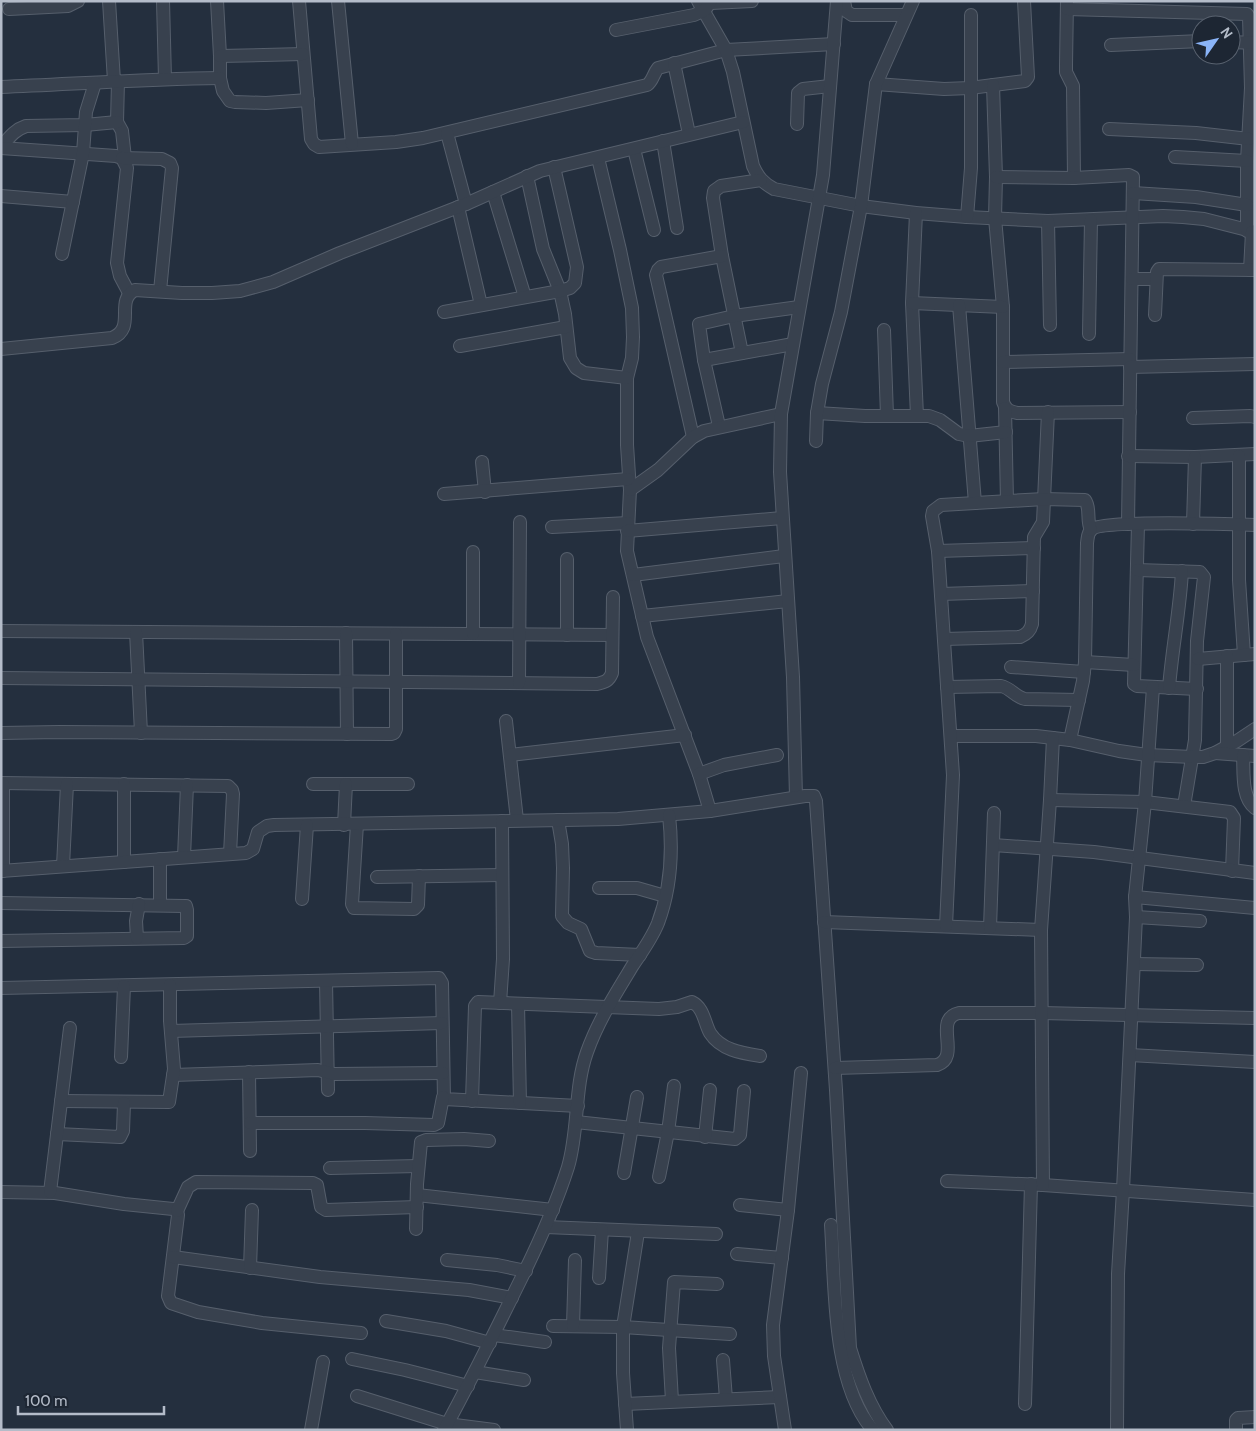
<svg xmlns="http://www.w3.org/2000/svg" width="1256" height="1431" font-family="Cabin,sans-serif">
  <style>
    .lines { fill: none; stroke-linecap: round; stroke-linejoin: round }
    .minor-casing { stroke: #565f6c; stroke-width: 14 }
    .minor { stroke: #38414e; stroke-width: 12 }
  </style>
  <rect width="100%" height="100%" fill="#242f3e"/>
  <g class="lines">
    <g class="minor-casing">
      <g id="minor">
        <polyline points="109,1 114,81"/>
        <polyline points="163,1 165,79"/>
        <polyline points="217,1 220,56 220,78 223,91 230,101 235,102 266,103 308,100"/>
        <path d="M299,1L311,139L314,144L319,147L396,142L423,138L647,85C653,81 653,74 658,68L726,50L834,44"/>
        <polyline points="338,1 352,144"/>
        <path d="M698,1L726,50L733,72L753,166C758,177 763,183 774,189L861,206L916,213L967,217L1048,221L1163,216L1183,217L1204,219L1255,232"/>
        <polyline points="844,1 846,11 852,15 906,15"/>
        <polyline points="1067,1 1066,65 1066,72 1073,86 1074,178"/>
        <polyline points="711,3 752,1"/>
        <polyline points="9,9 68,6 78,1"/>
        <polyline points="1067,9 1247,14 1249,17 1251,88 1247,161 1247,231"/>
        <polyline points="616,30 694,15 705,10 711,1"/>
        <polyline points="1231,42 1255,43"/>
        <polyline points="1111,45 1201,41"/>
        <polyline points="220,56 303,54"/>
        <polyline points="674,63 689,134"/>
        <polyline points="118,81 117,122 122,131 125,158"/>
        <polyline points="876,84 944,89 970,88 1025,81 1028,77 1024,1"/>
        <path d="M993,85L996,177L995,218L1003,307V402C1006,410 1009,411 1017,413L1130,412"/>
        <path d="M1,87C74,84 147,79 220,78"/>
        <polyline points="797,124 798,93 803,89 830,86"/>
        <polyline points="1109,129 1196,133 1249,139"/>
        <polyline points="447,133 466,204"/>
        <polyline points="663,141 677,228"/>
        <path d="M1,147C9,138 14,130 26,126L85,125L117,122"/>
        <polyline points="1,148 116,156 122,158 127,168 117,263 120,276 129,293"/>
        <polyline points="634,149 654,230"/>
        <polyline points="1175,157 1247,161"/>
        <polyline points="122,158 162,159 170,163 172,168 160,291"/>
        <polyline points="598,158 620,250 632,308 633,337 632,358 627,378 627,445 630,490 627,551 647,637 699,774 710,811"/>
        <polyline points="527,176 543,249 560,291 565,314 570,358 576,368 584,373 627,378"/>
        <polyline points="996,177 1074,178 1129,175 1133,177 1128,524"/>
        <polyline points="493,192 525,297"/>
        <polyline points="1133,193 1196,197 1247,205"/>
        <polyline points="1,196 73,202"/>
        <polyline points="458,207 481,305"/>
        <polyline points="916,213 912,303 917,416"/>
        <polyline points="967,217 971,168 971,15"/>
        <polyline points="1048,221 1050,325"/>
        <polyline points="62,254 83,153 86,112 95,83"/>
        <polyline points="1250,270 1252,232"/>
        <polyline points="1132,279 1156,279"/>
        <polyline points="912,303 1003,307"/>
        <polyline points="959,305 975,503"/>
        <polyline points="444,312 560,291 570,288 575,283 577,267 554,167"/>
        <polyline points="1155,315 1157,272 1159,269 1255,270"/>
        <polyline points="884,330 887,416"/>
        <polyline points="1089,334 1091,220"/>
        <polyline points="460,346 566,327"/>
        <path d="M1,349L112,338C137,328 114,301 135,290L182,293H212L240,291L273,282L340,253L466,204L540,171L743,122"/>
        <polyline points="742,353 722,256 713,198 714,191 721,186 761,180"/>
        <polyline points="704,360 793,344"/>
        <polyline points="1003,362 1130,359"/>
        <polyline points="1130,367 1255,364"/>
        <polyline points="1005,408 1007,501"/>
        <polyline points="817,413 865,416 929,416 940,420 959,434 969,436 1006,432"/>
        <polyline points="1193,418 1250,416 1255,417"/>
        <polyline points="719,426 704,360 699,324 734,316 799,307"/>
        <polyline points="693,437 656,275 658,270 661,267 722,256"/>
        <polyline points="816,441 817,413 822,384 841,312 861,206 876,84 913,1"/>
        <polyline points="1128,456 1195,457 1255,454"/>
        <polyline points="1239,456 1239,580 1244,655"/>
        <polyline points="482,462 485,492"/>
        <polyline points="630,490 658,470 693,437 704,431 781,414"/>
        <polyline points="444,494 628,479"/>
        <polyline points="1138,524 1134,684 1137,686 1197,689"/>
        <polyline points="1193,524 1195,457"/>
        <polyline points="552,527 628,523"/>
        <polyline points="627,531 782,518"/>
        <polyline points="938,551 1034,548"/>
        <polyline points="567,559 567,635"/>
        <polyline points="1137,570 1200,572 1204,577 1197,641 1195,740 1184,806"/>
        <polyline points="633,575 784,556"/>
        <polyline points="941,594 1033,591"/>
        <polyline points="642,616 788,601"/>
        <polyline points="1,631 612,635"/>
        <polyline points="136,632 141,733"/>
        <polyline points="346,633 347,734"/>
        <polyline points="473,634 473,552"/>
        <path d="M944,639L1020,637C1027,634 1030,631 1032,624L1034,537L1043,522L1048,412"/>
        <polyline points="1198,659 1255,654"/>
        <polyline points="1085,662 1134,665"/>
        <polyline points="1011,667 1084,672"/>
        <path d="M1,678L597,684C605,682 609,681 612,673L613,597"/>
        <polyline points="519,683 520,522"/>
        <path d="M947,687L1001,686C1011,688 1015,697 1025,699L1079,700"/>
        <path d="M1169,688C1172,649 1180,610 1182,571"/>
        <polyline points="506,721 517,820"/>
        <polyline points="1,733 59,732 391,734 394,733 396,729 396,634"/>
        <polyline points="951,736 1036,736 1070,740 1119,751 1147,755 1193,757 1203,757 1215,753 1237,741 1255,729"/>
        <path d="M1070,740L1083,681L1085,662L1087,543C1088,538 1087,533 1092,529C1104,520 1232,524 1255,525"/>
        <polyline points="1227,747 1227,656"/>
        <polyline points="1215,753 1255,756"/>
        <polyline points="510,755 685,735"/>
        <path d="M1243,755C1244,772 1241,797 1255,808"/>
        <polyline points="699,774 724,765 777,755"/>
        <polyline points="1,783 228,786 232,790 233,794 230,854"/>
        <polyline points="3,784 3,871"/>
        <polyline points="313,784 408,784"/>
        <polyline points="796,797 793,677 780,472 781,414 823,175 837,1"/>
        <polyline points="1050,800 1145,802 1230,812 1234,818 1232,871"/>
        <polyline points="558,820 562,844 563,868 562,916 568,923 581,929 590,951 596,953 640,955"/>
        <polyline points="357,824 352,904 354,908 414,909 418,905 419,876"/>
        <polyline points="344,825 346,784"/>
        <polyline points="993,845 1094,852 1255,873"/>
        <polyline points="184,857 187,785"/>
        <polyline points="160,859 160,905"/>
        <polyline points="124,862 124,784"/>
        <polyline points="63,866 67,784"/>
        <path d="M1,871L246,853L253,849L258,832L267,826L274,825L618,819L710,811L805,796H814L816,801L836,1090L850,1348C859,1377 869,1406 887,1430"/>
        <polyline points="377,877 502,875"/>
        <polyline points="599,888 637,888 665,896"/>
        <polyline points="1135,897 1255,908"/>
        <polyline points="302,899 307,825"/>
        <polyline points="1,903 184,906 186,906 187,910 187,936 184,938 1,941"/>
        <polyline points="1136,917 1200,921"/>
        <polyline points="824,922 1041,930"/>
        <path d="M946,926L953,775L938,551L932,516L933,511L941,505L1044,499L1085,500C1091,508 1086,520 1091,530"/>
        <polyline points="990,928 994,813"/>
        <polyline points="137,938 136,921 139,904"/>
        <polyline points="1134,964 1197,965"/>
        <polyline points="326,981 328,1090"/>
        <polyline points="1,988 439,978 442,983 444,1099 578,1106"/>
        <polyline points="500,1003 503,959 502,821"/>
        <polyline points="518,1004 520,1103"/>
        <polyline points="171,1031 442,1023"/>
        <polyline points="1130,1055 1255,1062"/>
        <polyline points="121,1057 124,986"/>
        <path d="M835,1068L937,1065C962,1057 932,1019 959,1013H1042L1255,1018"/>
        <polyline points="249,1072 250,1151"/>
        <polyline points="173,1075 318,1070 334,1074 443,1073"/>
        <polyline points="61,1101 169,1102 174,1069 170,1021 170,985"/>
        <path d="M472,1101L475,1006L478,1002L659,1009L677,1007L692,1002C704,1008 704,1022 710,1033C721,1050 741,1053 760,1056"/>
        <polyline points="576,1122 735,1139 740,1135 744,1091"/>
        <polyline points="250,1123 365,1123 434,1125 438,1123 443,1097"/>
        <polyline points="57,1134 120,1137 123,1131 124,1103"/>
        <polyline points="705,1137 710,1090"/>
        <polyline points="330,1168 418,1166"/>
        <polyline points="624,1173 637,1097"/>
        <polyline points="659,1177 668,1132 674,1086"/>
        <polyline points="947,1181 1043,1185 1255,1200"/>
        <polyline points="1043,1185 1041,930 1050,800 1053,738"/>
        <polyline points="1,1192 55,1193 124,1204 173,1209 177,1211 178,1215 168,1296 171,1303 198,1312 262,1323 361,1333"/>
        <polyline points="50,1192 70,1028"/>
        <polyline points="417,1195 553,1210"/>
        <polyline points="740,1205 788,1210"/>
        <polyline points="177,1211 188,1187 196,1182 313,1183 317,1185 321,1207 326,1210 417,1207"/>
        <path d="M831,1225C835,1285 832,1384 873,1430"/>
        <polyline points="546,1227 716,1234"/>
        <polyline points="416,1229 417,1184 421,1142 426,1140 464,1139 489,1141"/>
        <polyline points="737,1254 782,1258"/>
        <polyline points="173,1257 320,1277 469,1290 512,1298"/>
        <polyline points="447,1260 497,1265 526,1271"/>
        <polyline points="250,1268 252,1210"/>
        <polyline points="599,1278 602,1230"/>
        <polyline points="386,1321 446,1331 490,1343"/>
        <polyline points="553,1326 623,1327 730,1334"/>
        <polyline points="573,1326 575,1260"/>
        <polyline points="494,1335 545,1342"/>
        <polyline points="352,1359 405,1370 468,1386"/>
        <polyline points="723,1360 726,1399"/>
        <polyline points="475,1372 524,1380"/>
        <polyline points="357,1396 447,1424 494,1430"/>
        <polyline points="672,1401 669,1348 674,1282 717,1284"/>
        <polyline points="625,1404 780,1397"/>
        <polyline points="1025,1404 1031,1184"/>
        <polyline points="311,1430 323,1362"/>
        <path d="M444,1430C470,1382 494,1334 518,1285C537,1247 555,1208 568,1167C579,1130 574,1088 587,1052C598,1021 616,993 633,965C642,952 652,938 658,923C671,888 673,851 669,815"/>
        <polyline points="627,1430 623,1373 623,1327 638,1232"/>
        <polyline points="785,1430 774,1356 773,1325 788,1210 801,1073"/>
        <polyline points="1117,1430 1118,1274 1123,1190 1136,917 1135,897 1145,802 1153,687"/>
        <polyline points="1236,1430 1236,1420 1238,1418 1255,1417"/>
      </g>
    </g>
    <use href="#minor" class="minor"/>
  </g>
  <rect width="1256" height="1431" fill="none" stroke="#b4bcc9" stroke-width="5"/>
  <g transform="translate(1216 40) rotate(56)"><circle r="24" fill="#1d2633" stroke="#59626f"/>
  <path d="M0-4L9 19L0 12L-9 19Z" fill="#8ab4f8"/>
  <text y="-8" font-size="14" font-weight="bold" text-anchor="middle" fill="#b4bcc9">N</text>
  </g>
  <path d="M18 1406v8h146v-8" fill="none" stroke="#b4bcc9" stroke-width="2.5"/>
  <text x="25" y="1406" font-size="15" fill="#b4bcc9" stroke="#1d2633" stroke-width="4" paint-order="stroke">100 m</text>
</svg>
